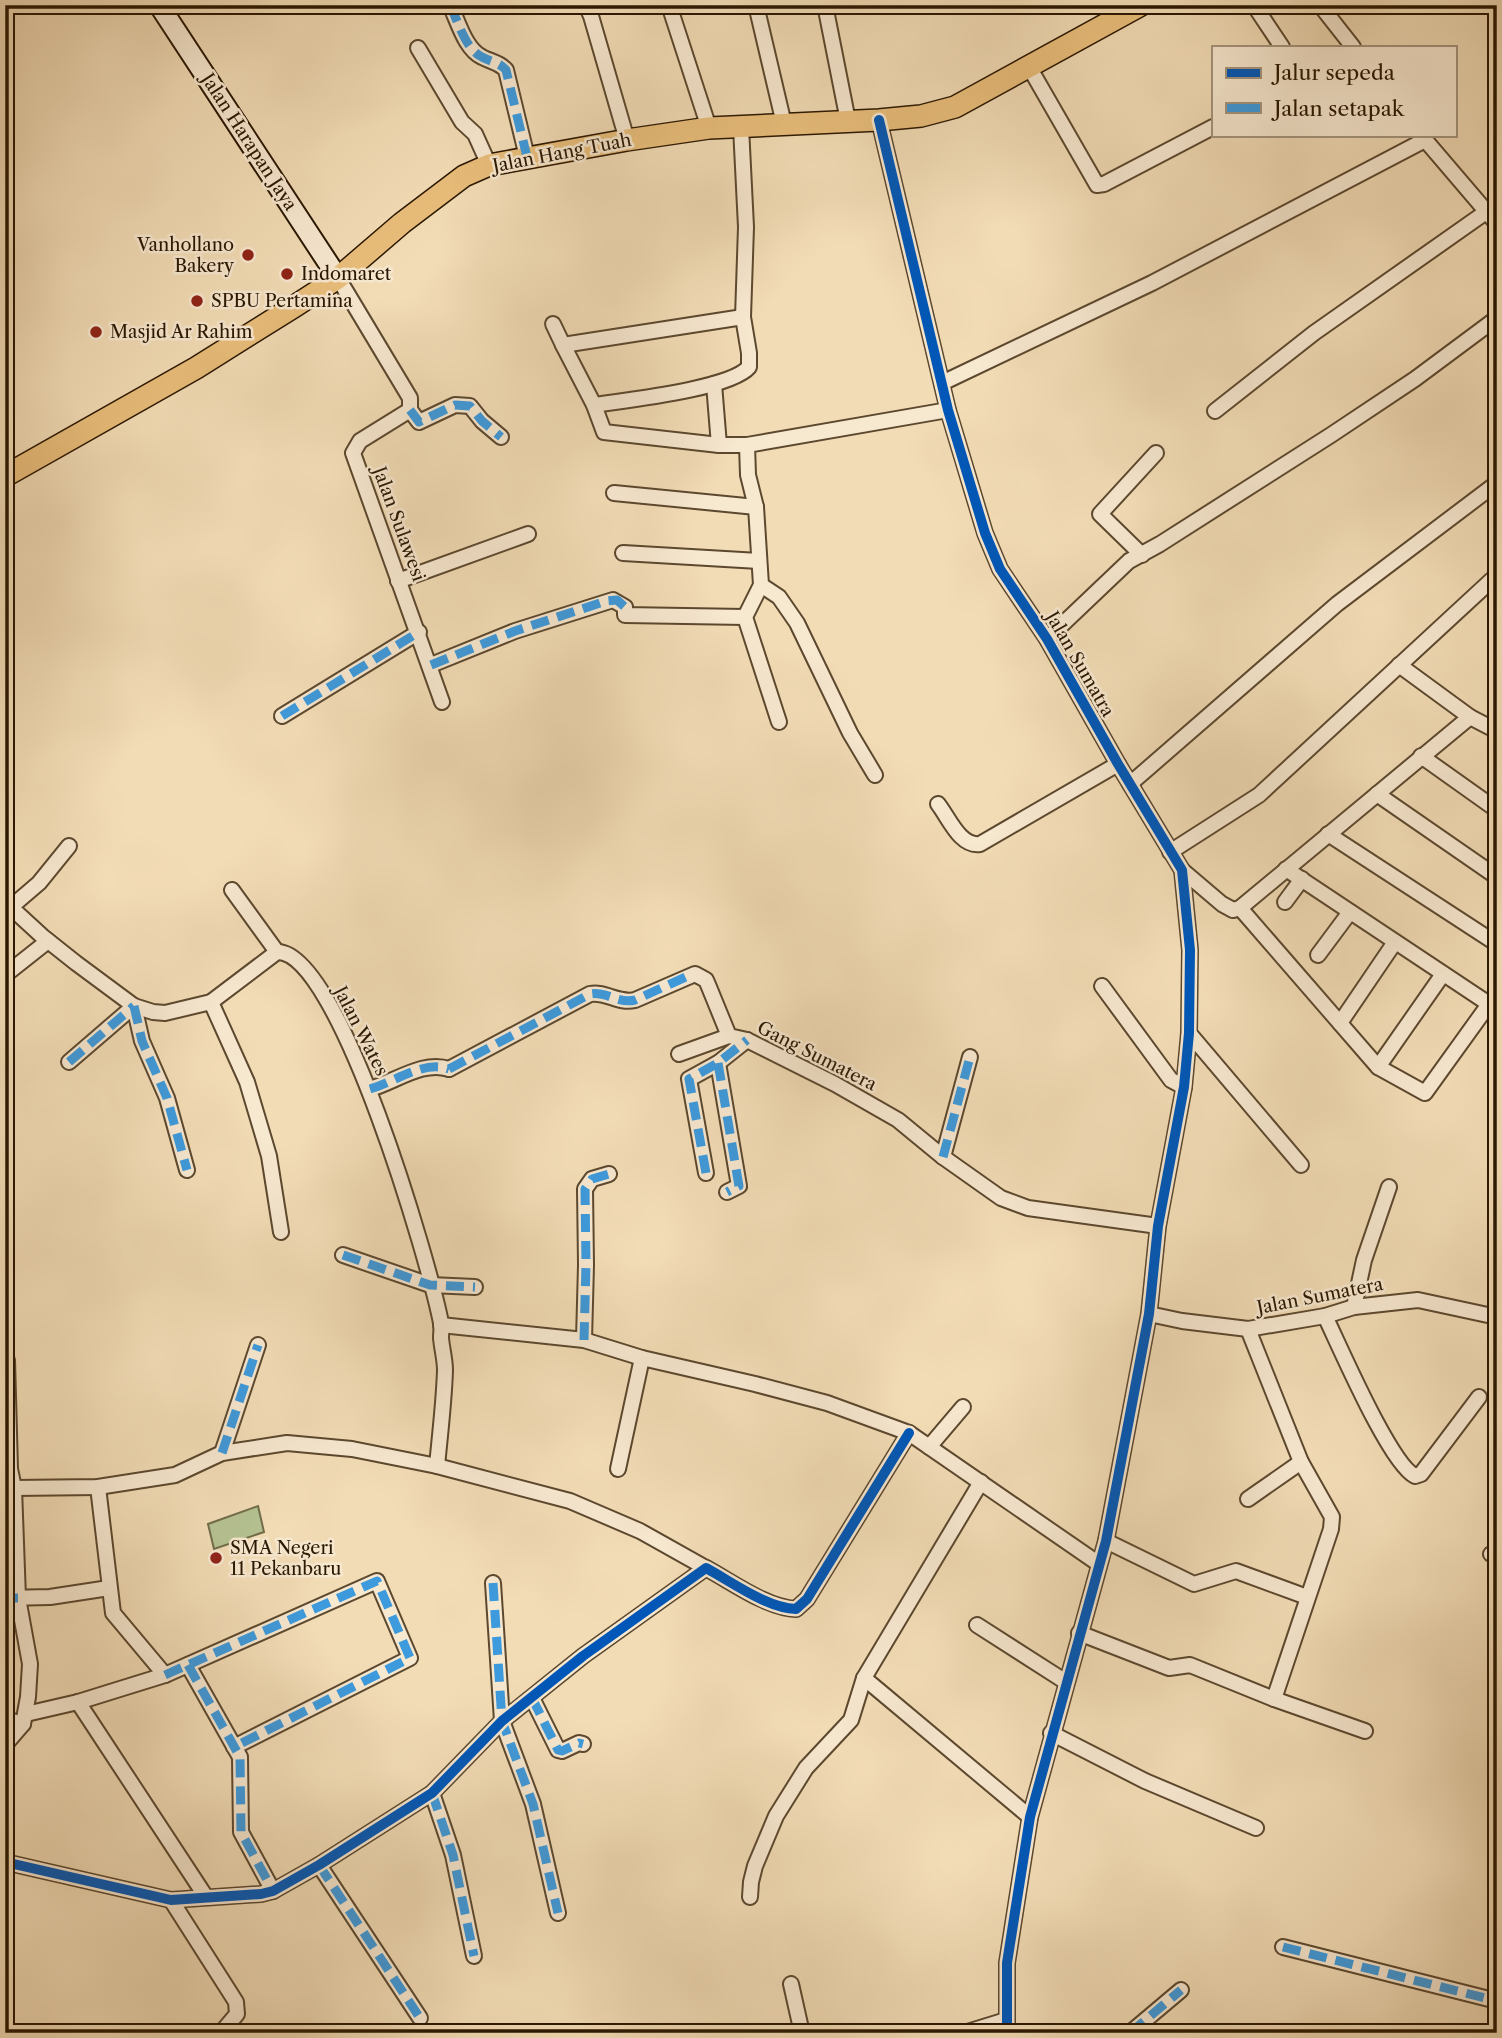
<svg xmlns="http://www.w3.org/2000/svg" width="1502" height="2038" font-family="'Libre Caslon Text',serif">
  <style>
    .green { fill: #b5c292; stroke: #706c4a; stroke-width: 2 }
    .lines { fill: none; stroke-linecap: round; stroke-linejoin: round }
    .street-casing { stroke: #5c482e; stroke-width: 18 }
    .secondary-casing { stroke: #2a1701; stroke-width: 23 }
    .primary-casing { stroke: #2a1701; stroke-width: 24 }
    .street { stroke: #f7e8d0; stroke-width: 14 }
    .secondary { stroke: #f7e8d0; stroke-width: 19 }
    .primary { stroke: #e9be7b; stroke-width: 21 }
    .quiet { stroke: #3d9add; stroke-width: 9; stroke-dasharray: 18 9; stroke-linecap: butt }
    .cycleway-casing { stroke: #f7e8d0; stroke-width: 15 }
    .cycleway { stroke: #0057b8; stroke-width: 10 }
    .poi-dot { fill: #8f2418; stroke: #f7e8d0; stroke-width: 2.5 }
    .labels { text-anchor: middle; stroke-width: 5; stroke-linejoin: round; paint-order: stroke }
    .street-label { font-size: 18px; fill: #2a1701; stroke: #f7e8d0 }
    .poi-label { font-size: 18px; fill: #2a1701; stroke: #f7e8d0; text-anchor: start }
  </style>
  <rect width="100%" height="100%" fill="#f2dcb6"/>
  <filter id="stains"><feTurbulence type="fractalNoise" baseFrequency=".00286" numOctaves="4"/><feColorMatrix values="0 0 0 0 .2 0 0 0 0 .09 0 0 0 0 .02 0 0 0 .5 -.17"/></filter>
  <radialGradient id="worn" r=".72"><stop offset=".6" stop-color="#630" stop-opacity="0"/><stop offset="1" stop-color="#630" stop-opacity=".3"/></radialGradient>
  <polygon class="green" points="258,1506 264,1532 214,1549 208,1524"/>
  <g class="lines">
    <g class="street-casing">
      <g id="street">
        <path d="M450,5C458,21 465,49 482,57C491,62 499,62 506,70L527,157"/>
        <polyline points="586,5 591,16 627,140"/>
        <polyline points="669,5 709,128"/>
        <polyline points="756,5 784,124"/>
        <polyline points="825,5 848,121"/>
        <polyline points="1254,5 1282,47"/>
        <polyline points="1320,5 1353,47"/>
        <polyline points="418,48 462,122 475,134 489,165"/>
        <polyline points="1028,65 1097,185 1104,184 1213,127"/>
        <polyline points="879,120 948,410 985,533 1000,569 1047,639 1118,764 1182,870 1190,950 1189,1033 1184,1087 1158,1226 1149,1314 1106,1541 1030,1817 1007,1963 1007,2033"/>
        <polyline points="1421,135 1497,224"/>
        <polyline points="338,278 410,398 410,410 360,441 353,453 442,702"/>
        <polyline points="743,317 563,345 594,405 604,432 719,445 747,445"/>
        <polyline points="553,324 563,345"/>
        <polyline points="942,383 1152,283 1425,140"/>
        <polyline points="714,384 719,445"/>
        <path d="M594,405C627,400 730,389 749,367V353L743,317L746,227L741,127"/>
        <polyline points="410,410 419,422 455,405 470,406 482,421 501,437"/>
        <polyline points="1215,411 1314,333 1486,212"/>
        <polyline points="614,493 756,507"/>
        <polyline points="623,553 759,561"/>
        <polyline points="1142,555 1100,514 1156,453"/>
        <polyline points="398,581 528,534"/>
        <polyline points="761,585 779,597 797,623 850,733 875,775"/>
        <polyline points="1047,639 1129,561 1160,544 1331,435 1415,379 1497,318"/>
        <polyline points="431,665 515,631 613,600 625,607 625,615 745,617"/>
        <polyline points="1399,665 1470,717 1497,731"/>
        <polyline points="282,716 419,632"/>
        <polyline points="779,722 745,617 761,585 756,507 748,475 747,445 948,410"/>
        <polyline points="1421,756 1497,810"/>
        <polyline points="1130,784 1337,604 1497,483"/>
        <polyline points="1377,794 1497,877"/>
        <path d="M938,804C949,818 960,847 980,844L1118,764"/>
        <polyline points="1328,834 1497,944"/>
        <polyline points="1170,852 1259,795 1497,575"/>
        <polyline points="1286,869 1489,1004"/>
        <polyline points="1182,870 1222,904 1233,910 1240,908 1470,717"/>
        <polyline points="232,890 277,952"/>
        <path d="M5,902L42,936L76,963L134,1006L153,1012L165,1013L211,1002L277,952C339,949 430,1266 441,1323C442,1328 441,1333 441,1338C442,1349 445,1360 445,1370C444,1402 440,1434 437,1466"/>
        <polyline points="1285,902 1302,879"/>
        <polyline points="11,907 39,883 69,846"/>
        <polyline points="1240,908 1378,1067 1425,1093 1497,993"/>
        <polyline points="1318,955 1350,912"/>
        <polyline points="5,975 48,941"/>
        <polyline points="1102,986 1171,1080 1184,1087"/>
        <polyline points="211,1002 247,1082 269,1156 281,1232"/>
        <polyline points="134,1006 142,1041 167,1098 187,1170"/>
        <polyline points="1340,1023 1395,942"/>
        <polyline points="1189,1033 1301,1165"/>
        <polyline points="679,1054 729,1036"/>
        <polyline points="69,1062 134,1006"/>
        <polyline points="718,1063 739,1186 727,1192"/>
        <polyline points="1378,1067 1443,974"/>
        <path d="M449,1069L590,994C606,991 618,1004 635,1000L695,974L706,980L709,987L729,1036L747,1040L835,1084L898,1120L943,1157L1001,1198L1028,1208L1158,1226"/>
        <path d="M370,1089C395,1082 423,1060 449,1069"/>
        <polyline points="1497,1107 1497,1115"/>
        <polyline points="943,1157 970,1057"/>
        <polyline points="706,1173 689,1079 718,1063 747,1040"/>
        <polyline points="343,1255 430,1285 475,1287"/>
        <polyline points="1354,1307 1364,1260 1389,1187"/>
        <polyline points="1149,1314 1182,1321 1248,1329 1325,1316 1354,1307 1418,1300 1497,1317"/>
        <path d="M1325,1316C1340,1347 1390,1464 1415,1476L1421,1474L1479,1397"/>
        <polyline points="441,1325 584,1340 642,1358 755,1384 827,1403 909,1433 1099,1564"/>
        <polyline points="1248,1329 1301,1462 1332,1517 1331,1529 1274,1699"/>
        <polyline points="584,1340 586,1265 585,1189 592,1179 609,1174"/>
        <polyline points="929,1447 963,1407"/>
        <polyline points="222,1453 258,1345"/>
        <polyline points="618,1469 642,1358"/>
        <polyline points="98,1487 113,1613 165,1675"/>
        <polyline points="14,1488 98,1487 175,1475 222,1453 287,1443 352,1449 437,1466 570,1501 640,1531 706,1568"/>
        <polyline points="1248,1499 1301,1462"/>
        <polyline points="1106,1541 1194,1584 1236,1571 1307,1597"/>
        <polyline points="1491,1554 1497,1556"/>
        <polyline points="493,1583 502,1721 533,1804 558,1913"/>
        <polyline points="5,1598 50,1597 109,1588"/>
        <polyline points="977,1625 1066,1682"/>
        <polyline points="1079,1633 1169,1668 1190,1665 1274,1699 1365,1731"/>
        <polyline points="188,1665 240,1757 241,1832 273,1891"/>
        <polyline points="864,1678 1030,1817"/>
        <polyline points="532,1698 558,1750 562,1751 579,1743 583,1744"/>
        <polyline points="78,1702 206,1897"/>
        <polyline points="26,1714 78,1702 165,1675 377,1581 410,1658 234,1747"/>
        <polyline points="5,1719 23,1724"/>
        <polyline points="1051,1733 1145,1781 1256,1828"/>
        <polyline points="5,1745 23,1724 28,1697 30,1664 18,1598 14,1488 10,1469 7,1360"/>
        <polyline points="432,1793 453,1855 474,1956"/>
        <path d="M5,1862L171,1900L261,1894L273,1891L319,1865L432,1793L502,1721L583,1656L706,1568C732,1582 767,1608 796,1609L807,1599L909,1433"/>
        <polyline points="319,1865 420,2018"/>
        <polyline points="750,1897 751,1882 755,1866 776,1816 806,1768 851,1720 864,1678 981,1482"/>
        <polyline points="171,1900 236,2002 237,2014 221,2033"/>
        <polyline points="1283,1947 1497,2001"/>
        <polyline points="791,1984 802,2033"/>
        <polyline points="964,2033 1006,2020"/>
        <polyline points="1130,2033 1181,1990"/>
      </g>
    </g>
    <g class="secondary-casing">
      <polyline id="secondary" points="159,5 338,278"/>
    </g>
    <g class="primary-casing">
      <polyline id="primary" points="5,476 196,368 295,306 338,278 402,223 464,176 489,165 627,140 709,128 879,120 921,116 955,107 1141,5"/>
    </g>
    <use href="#street" class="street"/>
    <use href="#secondary" class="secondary"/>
    <use href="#primary" class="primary"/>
    <g class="quiet">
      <path d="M450,5C458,21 465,49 482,57C491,62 499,62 506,70L527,157"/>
      <polyline points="410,410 419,422 455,405 470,406 482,421 501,437"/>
      <polyline points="431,665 515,631 606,601 617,600 625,607 625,615"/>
      <polyline points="282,716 419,632"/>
      <polyline points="134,1006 142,1041 167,1098 187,1170"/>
      <polyline points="69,1062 134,1006"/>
      <polyline points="718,1063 739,1186 727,1192"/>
      <path d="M449,1069L590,994C606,991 618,1004 635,1000L690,975"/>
      <path d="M370,1089C395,1082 423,1060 449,1069"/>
      <polyline points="943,1157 970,1057"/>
      <polyline points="706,1173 689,1079 718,1063 747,1040"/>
      <polyline points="343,1255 430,1285 475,1287"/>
      <polyline points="584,1340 586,1265 585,1189 592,1179 609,1174"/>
      <polyline points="222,1453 258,1345"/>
      <polyline points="5,1469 10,1469"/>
      <polyline points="1491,1554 1497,1556"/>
      <polyline points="493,1583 502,1721 533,1804 558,1913"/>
      <polyline points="5,1598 18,1598"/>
      <polyline points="188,1665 240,1757 241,1832 273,1891"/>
      <polyline points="165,1675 377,1581 410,1658 234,1747"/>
      <polyline points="532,1698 558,1750 562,1751 579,1743 583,1744"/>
      <polyline points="432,1793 453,1855 474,1956"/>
      <polyline points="319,1865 420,2018"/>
      <polyline points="1283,1947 1497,2001"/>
      <polyline points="1130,2033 1181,1990"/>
    </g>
    <g class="cycleway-casing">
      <g id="cycleway">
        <polyline points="879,120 948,410 985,533 1000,569 1047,639 1118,764 1182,870 1190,950 1189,1033 1184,1087 1158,1226 1149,1314 1106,1541 1030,1817 1007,1963 1007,2033"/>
        <path d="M5,1862L171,1900L261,1894L273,1891L319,1865L432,1793L502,1721L583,1656L706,1568C732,1582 767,1608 796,1609L807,1599L909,1433"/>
      </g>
    </g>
    <use href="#cycleway" class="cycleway"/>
  </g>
  <g class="poi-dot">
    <circle cx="248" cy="255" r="7"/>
    <circle cx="287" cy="274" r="7"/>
    <circle cx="197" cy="301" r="7"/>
    <circle cx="96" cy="332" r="7"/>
    <circle cx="216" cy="1558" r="7"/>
  </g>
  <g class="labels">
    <g class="street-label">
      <text transform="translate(249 142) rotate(57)" y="6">Jalan Harapan Jaya</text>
      <text transform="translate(562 153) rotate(-11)" y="6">Jalan Hang Tuah</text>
      <text transform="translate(399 524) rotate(70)" y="6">Jalan Sulawesi</text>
      <text transform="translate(1080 664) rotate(60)" y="6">Jalan Sumatra</text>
      <text transform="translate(361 1031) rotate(63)" y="6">Jalan Wates</text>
      <text transform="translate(817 1056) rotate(27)" y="6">Gang Sumatera</text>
      <text transform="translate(1320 1296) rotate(-11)" y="6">Jalan Sumatera</text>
    </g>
    <g class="poi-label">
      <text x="234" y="251" text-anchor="end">Vanhollano<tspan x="234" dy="21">Bakery</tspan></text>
      <text x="301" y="280">Indomaret</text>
      <text x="211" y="307">SPBU Pertamina</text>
      <text x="110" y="338">Masjid Ar Rahim</text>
      <text x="230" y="1554">SMA Negeri<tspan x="230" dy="21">11 Pekanbaru</tspan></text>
    </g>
  </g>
  <rect width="1502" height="2038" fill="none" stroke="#f2dcb6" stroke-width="28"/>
  <rect x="7" y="7" width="1488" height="2024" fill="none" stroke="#2a1701" stroke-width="3.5"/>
  <rect x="14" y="14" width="1474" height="2010" fill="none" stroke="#2a1701" stroke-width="2"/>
  <rect x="1212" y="46" width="245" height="91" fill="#f7e8d0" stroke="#a5947d" stroke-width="2"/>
  <rect x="1226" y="68" width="35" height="10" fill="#0057b8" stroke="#a5947d" stroke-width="2"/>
  <text x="1274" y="80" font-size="21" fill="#2a1701">Jalur sepeda</text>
  <rect x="1226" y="103" width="35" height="10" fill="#3d9add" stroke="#a5947d" stroke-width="2"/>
  <text x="1274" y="116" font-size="21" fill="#2a1701">Jalan setapak</text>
  <rect width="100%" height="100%" filter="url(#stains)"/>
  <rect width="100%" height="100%" fill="url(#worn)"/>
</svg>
